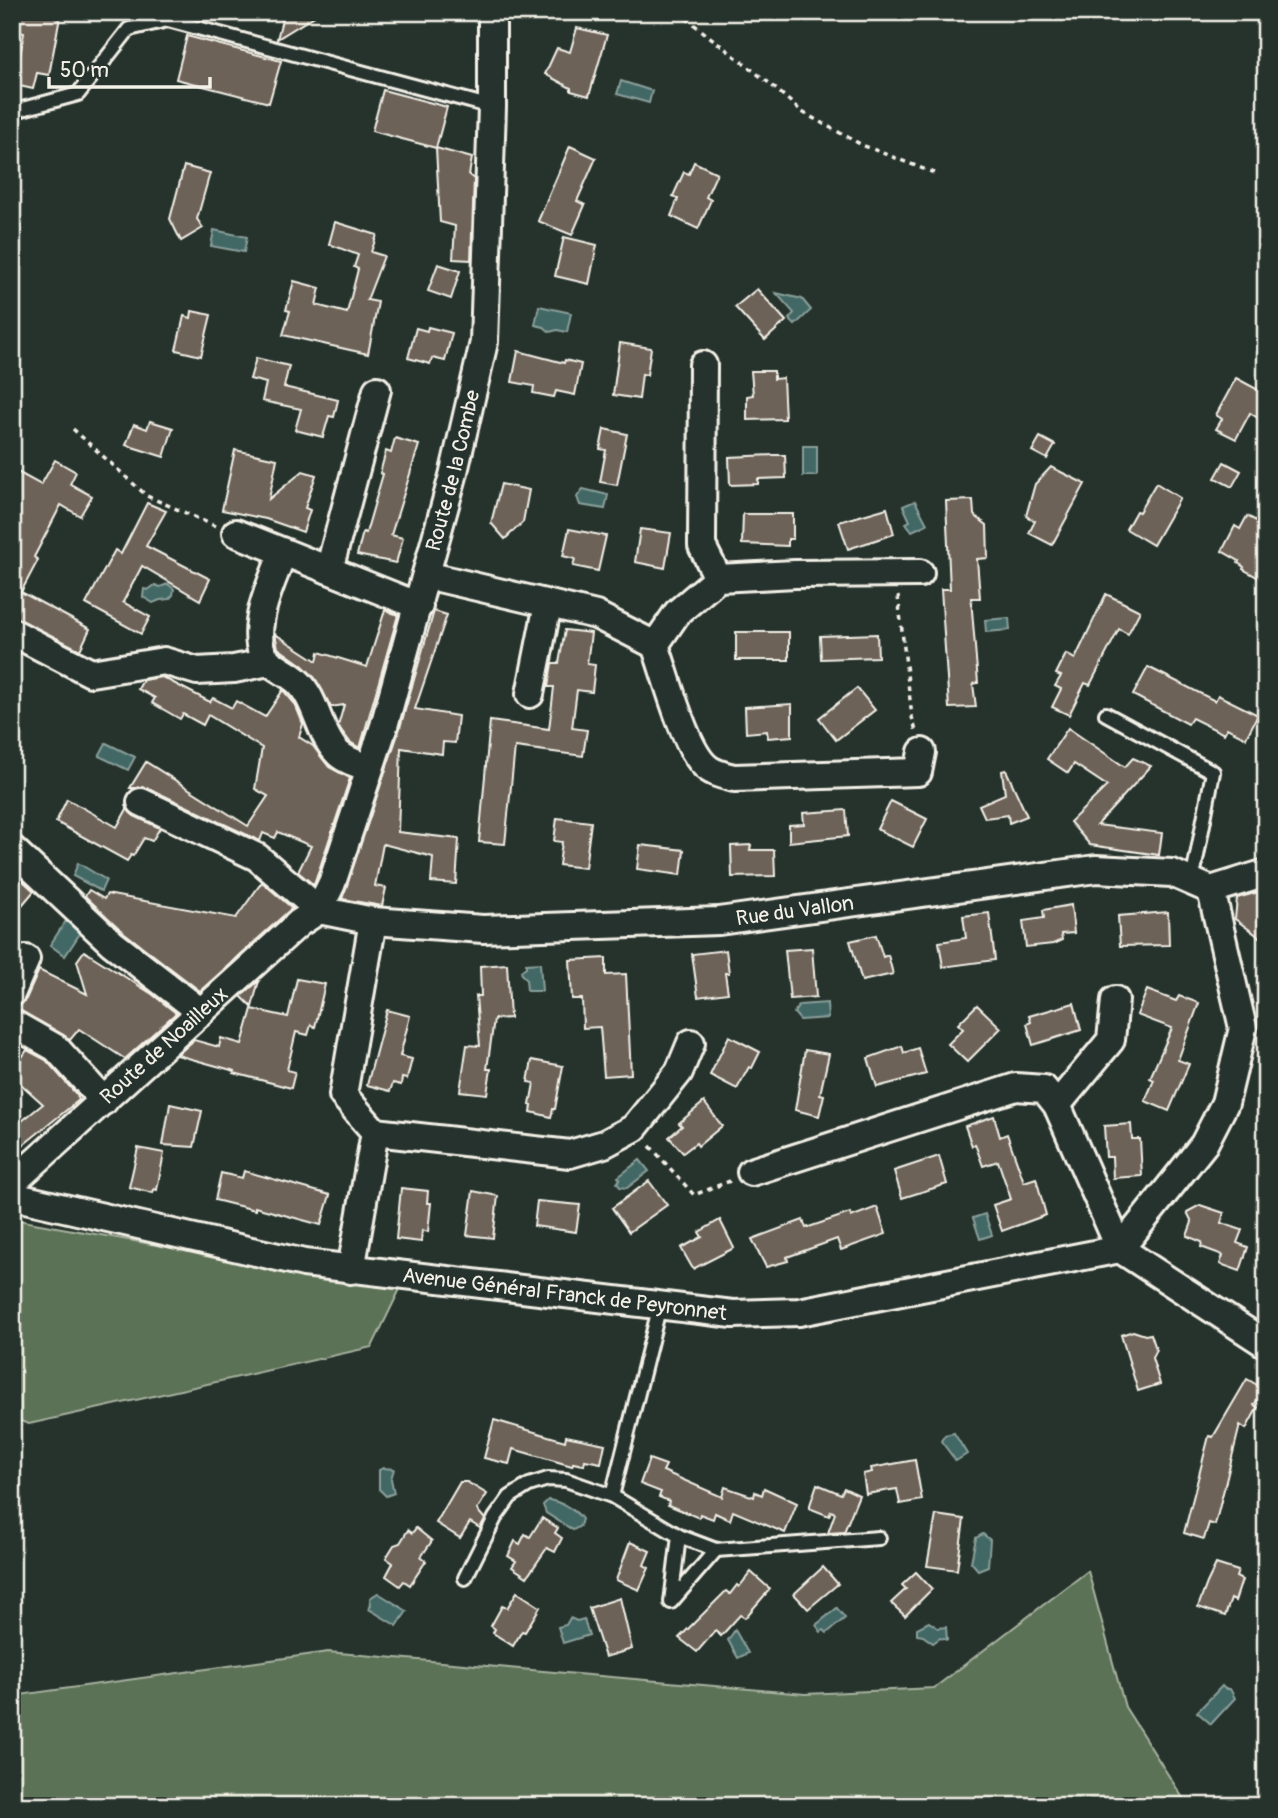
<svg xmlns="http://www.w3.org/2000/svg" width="1278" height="1818" font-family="Pangolin,sans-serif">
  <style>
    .green { fill: #5b7257; stroke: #a8b2a0; stroke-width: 2 }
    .water { fill: #436866; stroke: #8a9f9a; stroke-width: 2 }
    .building { fill: #6d6258; stroke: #f4f1e8; stroke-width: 2 }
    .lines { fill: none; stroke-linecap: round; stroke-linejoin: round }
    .lane-casing { stroke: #f4f1e8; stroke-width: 18 }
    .street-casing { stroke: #f4f1e8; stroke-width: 32 }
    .path { stroke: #f4f1e8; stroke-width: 3.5; stroke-dasharray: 5 5; stroke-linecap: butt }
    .lane { stroke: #26332d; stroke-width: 12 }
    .street { stroke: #26332d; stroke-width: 26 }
    .labels { text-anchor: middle; stroke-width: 6; stroke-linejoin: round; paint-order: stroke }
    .street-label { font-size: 21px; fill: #f4f1e8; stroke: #26332d }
  </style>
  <rect width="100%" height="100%" fill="#26332d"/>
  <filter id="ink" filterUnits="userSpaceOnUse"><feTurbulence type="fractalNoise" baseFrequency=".0143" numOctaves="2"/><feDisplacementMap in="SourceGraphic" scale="14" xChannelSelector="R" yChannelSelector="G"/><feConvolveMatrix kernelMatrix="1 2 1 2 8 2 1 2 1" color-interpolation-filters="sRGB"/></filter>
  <g filter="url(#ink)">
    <g class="green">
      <polygon points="12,1219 400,1289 372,1347 29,1424 12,1418"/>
      <polygon points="1088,1571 1125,1707 1188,1806 12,1806 12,1696 328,1652 805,1694 934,1688"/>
    </g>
    <g class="water">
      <polygon points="621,81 652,91 649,103 617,94"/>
      <polygon points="214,230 247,237 244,252 211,246"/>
      <polygon points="776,293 802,299 811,310 795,325 789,319 794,313"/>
      <polygon points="539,306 571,313 567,332 557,330 550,332 544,327 535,325"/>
      <rect x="803" y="446" width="14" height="30"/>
      <polygon points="583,489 608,495 605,509 580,505 577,497"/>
      <polygon points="915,501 927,524 912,531 906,523 910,521 903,506"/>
      <polygon points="168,584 174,589 173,595 169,599 160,600 153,603 143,597 144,589 148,590 155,585 160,587"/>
      <polygon points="1009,618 1010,630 986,632 985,620"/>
      <polygon points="106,743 135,757 128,770 99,756"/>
      <polygon points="78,863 106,880 101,891 73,876"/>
      <polygon points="66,921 81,932 65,956 50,945"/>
      <polygon points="540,963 542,991 527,991 526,979 522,975 521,971 526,967 526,964"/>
      <polygon points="827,1003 828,1018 800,1020 794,1013 799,1005"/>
      <polygon points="640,1160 649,1171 627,1188 620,1187 617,1183 620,1179 618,1177"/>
      <polygon points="985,1214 992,1235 980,1239 973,1218"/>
      <polygon points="954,1433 967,1454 956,1461 941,1441 945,1435"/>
      <polygon points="383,1468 394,1469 391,1479 394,1493 386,1496 379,1489 379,1470"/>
      <path d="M548,1500C559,1501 576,1510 582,1519L580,1526L573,1530L546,1513L543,1505Z"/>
      <polygon points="983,1534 990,1540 988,1566 978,1570 971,1562 976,1538"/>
      <polygon points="378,1593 407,1611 397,1626 369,1609 371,1605 370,1598"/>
      <polygon points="837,1608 845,1618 827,1633 824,1630 821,1632 816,1625"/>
      <polygon points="570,1618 577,1621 584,1619 589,1635 563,1643 558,1627 566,1625"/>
      <polygon points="929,1622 938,1628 946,1627 947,1640 940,1638 933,1643 923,1636 917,1635 917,1628"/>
      <polygon points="735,1630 748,1653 738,1658 728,1640"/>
      <polygon points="1222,1686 1225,1689 1230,1689 1235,1698 1211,1724 1197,1712"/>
    </g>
    <g class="building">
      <polygon points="19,12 61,12 49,75 37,73 33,89 15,85 24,33 15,31"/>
      <polygon points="284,12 321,12 277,39"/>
      <polygon points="577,28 607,35 589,96 571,91 571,88 545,74 557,48 570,52"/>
      <polygon points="187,36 281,61 269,103 176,79"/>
      <polygon points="383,90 447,107 436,148 372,131"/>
      <polygon points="570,146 596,158 577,201 585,205 572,235 538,221"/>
      <polygon points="436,148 472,158 469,175 474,179 471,260 453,259 455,226 440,222"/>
      <polygon points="694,162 717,173 706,197 711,200 698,229 671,216 678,199 673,196 684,172 689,174"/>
      <polygon points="184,166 210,173 197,219 203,228 181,241 170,219"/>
      <polygon points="335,222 377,235 371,252 384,256 367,300 378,302 368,354 283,335 290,311 286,310 294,281 320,288 316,305 347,313 358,269 354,267 358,255 329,244"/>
      <polygon points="564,237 597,245 589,284 555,276"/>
      <polygon points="438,264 460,271 451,299 428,291"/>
      <polygon points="757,289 786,321 765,340 735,307"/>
      <polygon points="192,311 211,315 201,356 176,350 184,316 191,318"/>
      <polygon points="428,327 452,333 445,361 432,358 430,364 408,358 416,328 427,331"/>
      <polygon points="620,343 651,348 647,375 642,374 639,399 613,395"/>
      <polygon points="518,351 564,363 565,360 581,364 575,395 556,391 554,397 533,393 534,386 512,382"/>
      <polygon points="256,358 289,366 284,387 338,400 334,417 329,416 323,437 295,430 301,409 262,401 266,383 250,379"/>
      <polygon points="751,371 774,371 774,379 783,378 785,419 747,420 747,396 753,395"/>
      <polygon points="1236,378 1266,394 1266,403 1258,418 1250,413 1236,439 1216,429 1222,419 1216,415"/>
      <polygon points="150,421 173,428 164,457 126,445 134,424 147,429"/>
      <polygon points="604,429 627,434 617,485 600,482 606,450 600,449"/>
      <polygon points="1040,437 1055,445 1047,459 1032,451"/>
      <polygon points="395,438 419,445 391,535 403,538 396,563 357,555 363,532 366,533 383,474 380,473 386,451 391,453"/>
      <polygon points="235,450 277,459 269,499 303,471 316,475 305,508 310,510 303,532 266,519 222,510"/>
      <polygon points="774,455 785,455 786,478 758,479 758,484 730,485 729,457"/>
      <polygon points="55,460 76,472 70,484 92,496 80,516 61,505 34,557 38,560 21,592 90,629 80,650 12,616 12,469 41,485"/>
      <polygon points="1224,462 1241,471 1232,487 1215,478"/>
      <polygon points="1051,467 1085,484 1052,545 1029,533 1035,521 1026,516 1035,484"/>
      <polygon points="1156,483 1180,498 1153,545 1126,529 1136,511 1139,512"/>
      <polygon points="501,484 529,490 523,522 505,539 491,523"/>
      <polygon points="973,500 974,515 987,525 988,558 977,559 980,598 971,598 978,683 973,684 976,707 949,708 941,589 950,589 946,501"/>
      <polygon points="147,503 166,511 146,546 210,579 200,600 142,566 123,602 150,617 141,634 86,604 115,550 121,554"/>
      <polygon points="887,508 894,534 848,549 839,522"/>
      <polygon points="743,514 793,514 793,539 788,539 788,546 742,544"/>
      <polygon points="1247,516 1266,526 1260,539 1266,543 1266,582 1243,569 1244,567 1238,563 1239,561 1222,551 1235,526 1240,529"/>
      <polygon points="569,529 606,536 598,571 573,566 575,559 563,556"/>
      <polygon points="640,529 671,533 665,568 635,562"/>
      <polygon points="1106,594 1140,611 1128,634 1119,629 1090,685 1085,683 1069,715 1052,707 1061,689 1055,686 1061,676 1056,674 1066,654 1075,659"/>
      <polygon points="385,610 398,615 360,748 350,742 338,726 344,705 331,707 315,678 302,665 278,648 275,634 317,661 319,652 367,667"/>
      <polygon points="434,611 447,615 415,709 458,716 455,743 443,742 442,754 401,748 398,832 459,839 456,884 431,882 433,857 383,844 375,886 386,888 382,906 342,899 399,731"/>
      <polygon points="565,630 591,633 587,664 595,665 592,692 577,690 572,728 587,730 583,756 515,747 505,844 479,842 490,721 549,729 554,687 548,687 552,663 559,663"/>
      <rect x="736" y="632" width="53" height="28"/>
      <polygon points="877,634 878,657 821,659 820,636"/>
      <polygon points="1148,667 1215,701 1218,695 1258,715 1246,738 1227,728 1224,734 1192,718 1188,724 1133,695"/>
      <polygon points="162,677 210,702 213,698 232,708 236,701 265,717 283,690 295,704 303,724 299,737 313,746 329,767 350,778 314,885 298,872 311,846 278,832 275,838 263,833 260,841 148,788 130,788 146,762 248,826 268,796 255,789 262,748 208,715 203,725 183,714 180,719 152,703 155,698 138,689 143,680"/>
      <polygon points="857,688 875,710 836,740 819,718"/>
      <polygon points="792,704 792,736 768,738 767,731 746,733 745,707"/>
      <polygon points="1068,728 1125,767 1133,758 1151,766 1097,825 1162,833 1159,855 1090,845 1070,822 1107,786 1074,764 1068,773 1047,759"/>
      <polygon points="1006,770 1027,816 1009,823 1008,815 985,818 979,805 1005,794 1002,771"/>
      <polygon points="67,799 117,827 127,809 134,816 160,828 152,841 144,838 133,856 131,855 127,861 56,822"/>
      <polygon points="891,801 927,819 913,847 877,829"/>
      <polygon points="846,810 848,836 789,842 789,825 804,824 803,813"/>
      <polygon points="557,818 591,822 585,868 559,865 562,842 554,841"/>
      <polygon points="640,845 684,850 681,875 637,869"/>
      <polygon points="751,845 750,850 774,850 775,876 732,877 731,846"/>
      <polygon points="12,871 34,891 12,917"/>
      <polygon points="262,882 292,908 200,991 122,931 85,896 89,890 104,899 107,894 236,918"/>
      <polygon points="1266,890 1266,942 1235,919 1237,898"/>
      <polygon points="1071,905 1074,933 1061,934 1062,940 1053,944 1026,947 1023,921 1044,918 1043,910"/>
      <polygon points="1168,912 1169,945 1120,946 1118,916"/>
      <polygon points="989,913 995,960 943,967 939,942 966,938 963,916"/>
      <polygon points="876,935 883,957 888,955 893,974 862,981 850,941"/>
      <polygon points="812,948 816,997 790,999 785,950"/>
      <polygon points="726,950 729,973 725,973 728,993 698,997 692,954"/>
      <polygon points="84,951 152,994 176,1013 125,1059 79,1029 70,1040 14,1008 21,1005 26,999 39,970 87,994 77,961"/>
      <polygon points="606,958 606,975 626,974 631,1074 604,1076 600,1027 583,1028 582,999 572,999 570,960"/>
      <polygon points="507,964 510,1018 494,1019 487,1069 491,1069 487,1094 460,1091 467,1045 480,1046 476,996 481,996 480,966"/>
      <polygon points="297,979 325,984 315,1027 311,1025 308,1035 296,1032 287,1070 295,1072 291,1088 234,1073 235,1071 177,1055 194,1040 219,1047 221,1038 242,1044 252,1009 288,1017"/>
      <polygon points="260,980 258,984 252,1007 241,996"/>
      <polygon points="1147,990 1176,1001 1179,996 1199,1003 1178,1060 1189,1064 1169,1111 1145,1101 1154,1080 1150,1078 1172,1028 1137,1015"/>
      <polygon points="1074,1003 1081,1030 1033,1045 1027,1024 1031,1022 1029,1016"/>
      <polygon points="977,1005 1001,1028 967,1062 948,1044 963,1029 958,1024"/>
      <polygon points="387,1010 410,1016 400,1056 412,1059 407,1079 402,1078 401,1085 393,1083 390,1091 367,1085"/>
      <polygon points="729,1036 760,1052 752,1068 749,1067 737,1089 710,1075"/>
      <polygon points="902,1046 904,1053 918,1048 926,1074 877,1087 868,1058"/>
      <polygon points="27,1050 46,1060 77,1095 79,1100 12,1154 12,1129 43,1104 12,1076 12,1072"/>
      <polygon points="805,1050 829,1054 820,1094 824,1095 819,1116 795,1110"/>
      <polygon points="532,1060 563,1066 555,1109 553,1109 551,1117 531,1112 532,1105 530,1105 534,1083 528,1082"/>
      <polygon points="704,1102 722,1126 698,1146 696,1143 683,1153 669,1137 682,1126 679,1123"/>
      <polygon points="170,1104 202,1111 194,1147 163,1145"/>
      <polygon points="994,1116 1000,1137 1007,1134 1024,1182 1036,1178 1046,1215 1002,1231 993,1205 1011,1199 998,1161 983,1166 975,1144 972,1146 965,1126"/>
      <polygon points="1131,1124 1132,1139 1140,1139 1142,1176 1113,1178 1112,1157 1106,1157 1104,1126"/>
      <polygon points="138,1148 164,1153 157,1190 154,1189 153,1193 129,1187"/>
      <polygon points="939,1156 947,1184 902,1198 894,1171"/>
      <polygon points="244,1171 330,1195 321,1225 255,1207 255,1210 215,1200 221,1173 242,1178"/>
      <polygon points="649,1181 667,1205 629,1232 612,1208"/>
      <polygon points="401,1188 428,1191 427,1203 431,1203 428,1232 422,1230 421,1242 396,1239"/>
      <polygon points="473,1191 498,1196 493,1238 467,1235"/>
      <polygon points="537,1201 580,1205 576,1232 534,1226"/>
      <polygon points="1200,1205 1224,1213 1221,1223 1242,1230 1237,1243 1248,1247 1240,1271 1220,1264 1223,1255 1201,1247 1202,1242 1187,1236 1192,1222 1187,1212"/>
      <polygon points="877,1207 886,1234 841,1250 837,1239 787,1257 788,1261 766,1267 752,1239 803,1220 806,1228 850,1213 851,1217"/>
      <polygon points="720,1220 734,1248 693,1269 681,1248 702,1237 699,1232"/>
      <polygon points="1133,1331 1145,1335 1151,1334 1156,1349 1152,1358 1160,1384 1138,1391 1121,1335"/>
      <polygon points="1247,1379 1264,1389 1254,1405 1258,1407 1246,1429 1240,1425 1215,1525 1209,1523 1204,1539 1184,1533 1209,1436 1213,1437"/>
      <polygon points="494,1420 565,1441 566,1436 605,1444 601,1463 585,1460 584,1465 573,1463 572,1466 513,1449 509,1464 484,1458"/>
      <polygon points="649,1459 666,1465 663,1471 722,1497 725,1487 754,1497 755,1492 762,1495 764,1488 797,1503 785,1533 733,1511 730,1520 715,1513 713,1519 700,1514 699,1518 668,1505 669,1501 659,1497 661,1492 640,1484"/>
      <polygon points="915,1460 922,1500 900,1504 897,1489 866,1494 863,1474 872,1472 871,1468"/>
      <polygon points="460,1482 467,1482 487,1494 477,1510 485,1519 480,1528 470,1522 460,1538 436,1523"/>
      <polygon points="817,1484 841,1494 844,1488 859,1495 844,1532 828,1533 835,1513 831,1511 829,1516 809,1508"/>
      <polygon points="936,1515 964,1519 957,1570 927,1566"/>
      <polygon points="542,1518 558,1528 555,1533 562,1538 555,1552 547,1548 527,1577 512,1567 516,1561 508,1556 515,1541 520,1544 525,1534 530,1537"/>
      <polygon points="416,1528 432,1541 421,1557 426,1561 410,1585 404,1581 400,1586 386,1576 393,1563 386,1558 394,1545 400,1543 408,1530 412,1533"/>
      <polygon points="630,1542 650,1551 644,1565 649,1568 639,1590 616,1580"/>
      <polygon points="1216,1564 1238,1571 1236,1577 1242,1580 1235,1601 1231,1599 1225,1616 1198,1607 1207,1583"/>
      <polygon points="823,1567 838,1584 808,1609 794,1594"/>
      <polygon points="751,1572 770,1589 745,1618 740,1615 721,1636 715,1631 697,1652 679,1638 726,1591 730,1594 737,1585 739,1587"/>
      <polygon points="916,1572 932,1589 905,1616 891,1603 906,1589 902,1585"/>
      <polygon points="517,1592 540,1607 525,1632 522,1631 513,1646 493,1633 495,1629 491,1626 502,1606 507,1608"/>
      <polygon points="620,1598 632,1649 605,1657 589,1608"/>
    </g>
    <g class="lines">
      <g class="lane-casing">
        <g id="lane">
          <polyline points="15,111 78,94 129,29 168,20 492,107"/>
          <polyline points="1106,714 1213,772 1192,882"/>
          <polyline points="612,1496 660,1305"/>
          <polyline points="679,1536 671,1602 716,1550"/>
          <polyline points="465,1578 495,1518 510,1497 529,1485 548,1479 566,1480 612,1496 679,1536 716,1550 879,1538"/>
        </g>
      </g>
      <g class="street-casing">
        <g id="street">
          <polyline points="703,365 702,546 718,578"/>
          <polyline points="236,533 419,606"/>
          <path d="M283,552C273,580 255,614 260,645C263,665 284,669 297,681C316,698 319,733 336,751C343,760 358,764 369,768"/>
          <polyline points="329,570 377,390"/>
          <polyline points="426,575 596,615 655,645 677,613 718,578 795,574 920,573"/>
          <polyline points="12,632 91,673 164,661 197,671 234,669 269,662"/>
          <path d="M655,645C666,674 685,753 709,769C716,774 726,776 734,778L918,772L922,752"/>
          <polyline points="530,694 548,604"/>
          <path id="s1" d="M141,802L257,857L319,910L373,921L483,929L719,921L1096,869L1172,873L1211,890"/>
          <polyline points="12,849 112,943 201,1012"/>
          <polyline points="1211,890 1243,1028 1225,1103 1204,1144 1120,1249 1266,1344"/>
          <polyline points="1211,890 1266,873"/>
          <path id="s2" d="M319,910L332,883L384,726L453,476L484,342L492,107V12"/>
          <polyline points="373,921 343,1095 375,1132"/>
          <polyline points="12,992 26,959"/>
          <polyline points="12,1023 56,1048 104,1101"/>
          <polyline points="1057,1105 1111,1040 1115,1000"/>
          <path id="s3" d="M12,1183L299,923L319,910"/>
          <path id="s4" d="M12,1196L304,1263L733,1314L799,1312L1120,1249L1057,1105L1044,1089L1016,1087L751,1172"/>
          <polyline points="351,1270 375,1132 570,1154 604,1144 634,1128 679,1072 691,1043"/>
        </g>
      </g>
      <g class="path">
        <polyline points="678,12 769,83 802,112 862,145 934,173"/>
        <polyline points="73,429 147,496 215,526"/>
        <polyline points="898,596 912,717 916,731"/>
        <polyline points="650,1146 694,1195 730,1181"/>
      </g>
      <use href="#lane" class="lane"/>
      <use href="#street" class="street"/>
    </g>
  </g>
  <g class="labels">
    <g class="street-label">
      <text dy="7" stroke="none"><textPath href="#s2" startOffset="460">Route de la Combe</textPath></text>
      <text dy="7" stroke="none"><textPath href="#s1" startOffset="688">Rue du Vallon</textPath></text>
      <text dy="7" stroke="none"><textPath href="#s3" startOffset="205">Route de Noailleux</textPath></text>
      <text dy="7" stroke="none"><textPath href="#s4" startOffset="562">Avenue Général Franck de Peyronnet</textPath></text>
    </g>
  </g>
  <rect width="1278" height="1818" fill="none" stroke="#26332d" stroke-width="42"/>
  <rect x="21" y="21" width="1236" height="1776" fill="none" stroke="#f4f1e8" stroke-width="2.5" filter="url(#ink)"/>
  <path d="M49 77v10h161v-10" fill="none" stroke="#f4f1e8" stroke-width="3.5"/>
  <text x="60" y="77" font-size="21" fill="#f4f1e8" stroke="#26332d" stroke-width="5" paint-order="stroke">50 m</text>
</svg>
